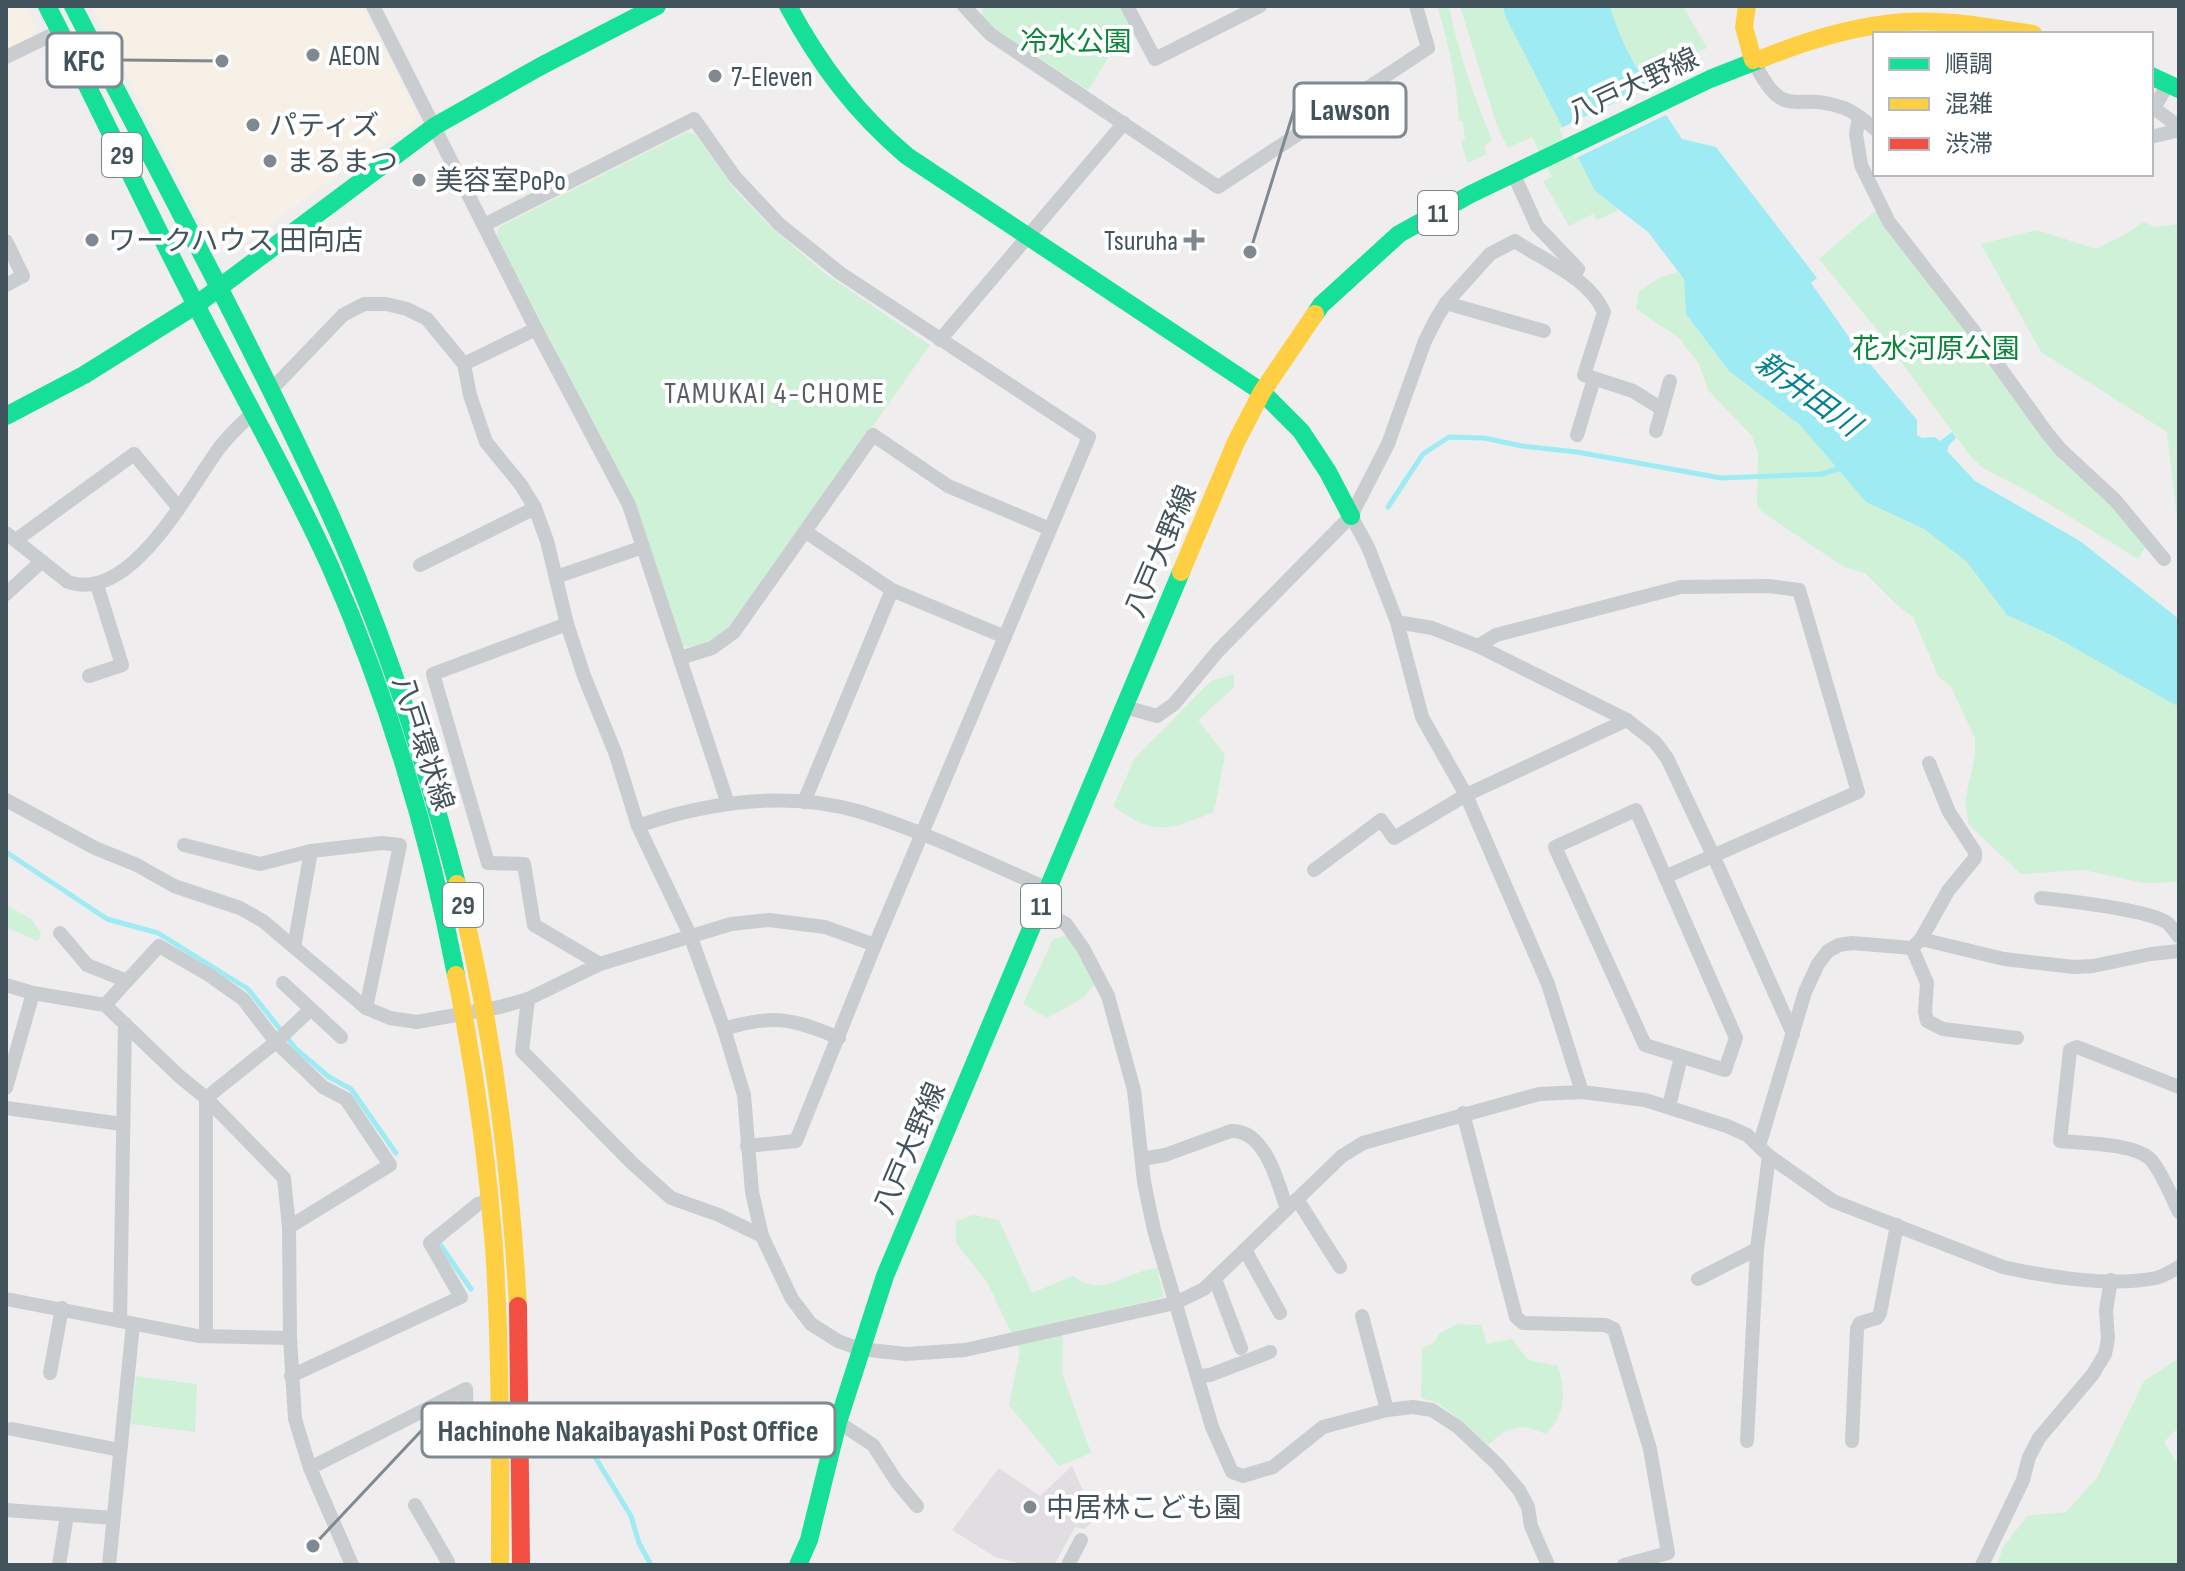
<svg xmlns="http://www.w3.org/2000/svg" width="2185" height="1571" font-family="'Sofia Sans Condensed','Noto Sans JP',sans-serif">
  <style>
    .commercial { fill: #f7f0e7 }
    .education { fill: #e0dee0 }
    .green { fill: #cff1d8 }
    .water { fill: #9eebf3 }
    .pier { fill: #efeded }
    .lines { fill: none; stroke-linecap: round; stroke-linejoin: round }
    .stream { stroke: #9eebf3; stroke-width: 5 }
    .street { stroke: #c9cdcf; stroke-width: 14 }
    .fast { stroke: #16e098; stroke-width: 18 }
    .slow { stroke: #ffcf43; stroke-width: 18 }
    .jam { stroke: #f24e42; stroke-width: 18 }
    .poi-dot { fill: #7f898f; stroke: #fff; stroke-width: 3 }
    .labels { text-anchor: middle; stroke-width: 8; stroke-linejoin: round; paint-order: stroke }
    .shield { fill: #fff; stroke: #7b878d; stroke-width: 2 }
    .shield-label { font-size: 26px; font-weight: bold; fill: #43535c }
    .park-label { font-size: 28px; fill: #0c853b; stroke: #fff }
    .poi-label { font-size: 28px; fill: #43535c; stroke: #fff; text-anchor: start }
    .street-label { font-size: 28px; fill: #43535c; stroke: #fff }
    .neighbourhood-label { font-size: 30px; letter-spacing: 2px; fill: #585e62; stroke: #fff }
    .water-label { font-size: 30px; font-style: italic; fill: #038392; stroke: #fff }
    .leader { fill: none; stroke: #7f898f; stroke-width: 3 }
    .callout-dot { fill: #7f898f; stroke: #fff; stroke-width: 3 }
    .callout { fill: #fff; stroke: #7f898f; stroke-width: 3 }
    .callout-label { font-size: 30px; text-anchor: middle; font-weight: bold; fill: #43535c }
  </style>
  <rect width="100%" height="100%" fill="#efeded"/>
  <g class="commercial">
    <polygon points="6,6 25,6 36,26 34,36 6,50"/>
    <polygon points="92,6 362,6 417,114 415,123 319,188 241,246 211,240"/>
  </g>
  <polygon class="education" points="1072,1466 1095,1518 1085,1529 1075,1527 1054,1565 1027,1565 995,1557 952,1530 999,1468 1040,1496"/>
  <g class="green">
    <polygon points="983,6 1119,6 1129,25 1088,90 989,25 982,15"/>
    <path d="M1437,6H1449C1458,53 1474,96 1492,140L1484,146L1487,154L1470,162H1467L1461,141L1465,140L1463,121H1459C1457,82 1449,44 1437,6Z"/>
    <polygon points="1460,6 1503,6 1505,16 1595,191 1619,210 1597,220 1593,214 1569,226 1543,181 1552,177 1532,137 1508,148 1497,126"/>
    <polygon points="1610,6 1683,6 1707,48 1641,76 1614,23"/>
    <path d="M687,132L695,134L736,191L767,223L823,272L930,345L739,615C726,631 704,651 683,646L635,506L497,236L499,227Z"/>
    <polygon points="1875,211 1968,331 2042,437 2062,462 2098,491 2148,543 2138,559 2033,494 1983,468 1971,457 1883,337 1819,259"/>
    <polygon points="2143,222 2156,227 2179,224 2179,536 2167,432 2041,352 1981,244 2037,230 2096,249 2126,234"/>
    <polygon points="1678,272 1684,279 1686,314 1729,371 1800,425 1866,502 1924,529 1966,561 2007,615 2053,636 2179,707 2179,882 2143,883 2084,870 2021,874 1969,825 1965,801 1975,755 1975,738 1950,685 1939,678 1913,617 1898,606 1865,573 1844,567 1762,512 1757,505 1758,453 1752,436 1708,390 1699,364 1678,337 1636,309 1639,291 1661,277"/>
    <path d="M1234,674V687L1198,720L1225,755L1214,812C1168,830 1155,837 1113,806L1135,758L1211,681Z"/>
    <polygon points="6,905 31,919 41,933 38,941 6,927"/>
    <polygon points="1067,935 1076,944 1095,983 1083,998 1047,1018 1023,1004 1053,939"/>
    <path d="M973,1215L999,1220L1032,1293L1073,1276C1105,1299 1123,1272 1157,1268L1164,1297L1063,1322L1062,1373L1091,1453L1059,1466L1009,1405L1020,1351L987,1282L956,1243V1221Z"/>
    <path d="M1457,1324L1481,1325L1487,1344L1512,1339L1528,1360L1558,1366C1566,1391 1566,1414 1546,1434C1518,1423 1511,1425 1488,1445L1463,1422L1438,1403L1421,1398L1422,1348L1434,1343L1439,1334Z"/>
    <polygon points="2179,1358 2179,1427 2164,1442 2179,1466 2179,1565 1997,1565 2003,1547 2027,1516 2066,1512 2097,1478 2144,1381"/>
    <polygon points="136,1376 197,1384 195,1432 130,1424"/>
  </g>
  <path class="water" d="M1503,6H1610C1623,54 1655,97 1682,139L1716,147L1817,278L1811,283L1856,347L1917,420V435L1922,438L1935,437L1940,441L1952,432L1956,438L1949,445L1947,451L1975,481L2080,541L2179,619V707L2053,636L2007,615L1966,561L1924,529L1866,502L1800,425L1729,371L1686,314L1684,279L1648,232L1595,191L1505,16Z"/>
  <polygon class="pier" points="1651,85 1670,113 1574,159 1559,129"/>
  <g class="lines">
    <g class="stream">
      <polyline points="1388,507 1423,454 1449,437 1484,438 1522,446 1577,452 1721,478 1822,474 1841,468"/>
      <polyline points="6,852 107,919 158,933 248,989 296,1049 329,1077 351,1089 396,1153"/>
      <polyline points="439,1243 471,1289"/>
      <polyline points="566,1419 577,1441 592,1452 631,1516 639,1543 651,1565"/>
    </g>
    <g class="street">
      <polyline points="373,6 536,329 464,364"/>
      <polyline points="964,6 990,34 1218,187 1428,48 1416,6"/>
      <polyline points="1127,6 1155,59 1260,6"/>
      <polyline points="6,57 60,31"/>
      <path d="M1753,60C1785,126 1794,89 1844,108C1855,112 1865,121 1875,129"/>
      <polyline points="2168,84 2154,108 2179,127"/>
      <polyline points="1859,117 1856,134 1861,165 1889,222 1973,330 2047,433 2061,450 2115,500 2164,559"/>
      <polyline points="2151,137 2179,130"/>
      <polyline points="1513,173 1537,226 1578,269 1573,277"/>
      <polyline points="484,225 694,119 735,177 779,224 840,273 1089,437 875,945 796,1141 747,1146"/>
      <polyline points="6,241 23,276 6,285"/>
      <polyline points="1446,303 1544,331"/>
      <polyline points="536,329 629,505 728,804"/>
      <polyline points="940,340 1124,123"/>
      <path d="M270,391L343,315L364,304H386L407,309L427,319L464,364L470,395L486,442L521,485L535,508L547,541L567,624L584,676L615,752L638,826L690,935L724,1029L744,1095L752,1192L762,1236L792,1299L811,1324L838,1341L860,1349L906,1354L965,1350L1175,1303L1204,1289L1342,1156L1363,1143L1539,1094L1582,1092L1645,1100L1727,1126L1747,1135L1769,1156L1833,1201L2003,1267C2047,1277 2111,1287 2156,1278C2164,1276 2172,1271 2179,1267"/>
      <polyline points="1656,431 1670,381"/>
      <polyline points="1577,435 1594,379"/>
      <polyline points="1351,516 1368,547 1397,622 1422,717 1466,795 1548,984 1582,1092"/>
      <polyline points="806,532 892,590 1005,637"/>
      <path d="M6,533L68,582C132,604 189,488 220,447C230,434 242,423 254,412"/>
      <polyline points="16,540 134,454 179,508"/>
      <polyline points="420,565 535,508"/>
      <polyline points="556,577 643,547"/>
      <polyline points="6,594 42,561"/>
      <polyline points="1397,622 1432,628 1478,646 1627,720 1655,742 1667,758 1713,855 1793,1034"/>
      <polyline points="567,624 433,674 488,863 524,864 534,925 600,964"/>
      <polyline points="1478,646 1496,635 1681,587 1769,586 1799,590 1858,792 1665,877"/>
      <polyline points="680,658 712,648 734,632 873,435 948,486 1050,529"/>
      <polyline points="89,676 122,665 97,585"/>
      <path d="M1125,707L1157,716L1174,704L1218,651L1351,516L1388,444L1425,341L1436,319L1446,303L1490,254L1515,241C1546,262 1588,277 1604,312L1584,375L1633,391L1662,409"/>
      <polyline points="6,800 95,848 137,865 174,886 240,908 263,921 366,1008 390,1018 417,1022 500,1007 528,999 600,964 731,924 769,920 825,927 875,945"/>
      <polyline points="804,802 892,590"/>
      <polygon points="1636,810 1736,1038 1725,1070 1645,1045 1555,847"/>
      <path d="M638,826C707,802 790,790 861,812C925,832 987,862 1048,889"/>
      <polyline points="184,845 260,864 311,851 382,843 400,845 366,1008"/>
      <polyline points="1314,870 1381,820 1394,838 1466,795 1627,720"/>
      <path d="M2041,898C2069,901 2144,909 2166,922C2171,925 2175,932 2179,937"/>
      <polyline points="1040,909 1066,924 1083,948 1108,996 1134,1090 1144,1182 1154,1230 1212,1427 1232,1472 1243,1476 1273,1467 1323,1427 1387,1410 1413,1407 1432,1410 1458,1427 1497,1464 1519,1490 1528,1507 1531,1526 1548,1565"/>
      <polyline points="60,933 87,965 127,981"/>
      <polyline points="1921,939 2004,959 2074,967 2093,966 2151,954 2179,951"/>
      <polyline points="294,947 311,851"/>
      <polyline points="1912,948 1927,983 1925,1012 1927,1021 1943,1029 2017,1038"/>
      <polyline points="283,983 341,1037"/>
      <polyline points="6,985 33,993 105,1005 179,1076 206,1098 284,1178 289,1227 290,1338 295,1419 310,1468 352,1565"/>
      <polyline points="528,999 522,1051 631,1162 671,1198 719,1215 762,1236"/>
      <polyline points="105,1005 159,946 209,975 243,999 276,1042 323,1087 346,1099 390,1165 289,1227"/>
      <path d="M724,1029C773,1014 792,1018 839,1038"/>
      <path d="M2179,1087L2077,1047L2070,1050L2060,1141C2082,1143 2137,1143 2152,1161C2163,1175 2171,1196 2179,1212"/>
      <polyline points="6,1088 33,993"/>
      <polyline points="1669,1106 1681,1057"/>
      <polyline points="6,1108 122,1124"/>
      <polyline points="1463,1113 1516,1317 1523,1323 1605,1325 1614,1329 1650,1449 1668,1553 1624,1565"/>
      <polyline points="1759,1146 1805,992 1818,964 1828,951 1839,945 1852,943 1912,948 1921,939 1948,891 1975,858 1975,852 1949,812 1929,763"/>
      <path d="M1142,1159L1165,1155L1231,1131C1265,1129 1278,1183 1287,1209"/>
      <polyline points="1297,1199 1340,1267"/>
      <polyline points="1245,1250 1280,1313"/>
      <polyline points="1215,1279 1241,1348"/>
      <polyline points="1698,1279 1757,1249"/>
      <polyline points="6,1299 198,1336 290,1338"/>
      <polyline points="1362,1316 1387,1410"/>
      <polyline points="120,1321 125,1024"/>
      <polyline points="206,1336 206,1098 276,1042 310,1010"/>
      <polyline points="50,1373 62,1308"/>
      <polyline points="291,1376 461,1297 430,1243 478,1204 490,1200"/>
      <polyline points="1198,1376 1210,1375 1270,1352"/>
      <polyline points="838,1422 873,1445 897,1482 917,1506"/>
      <polyline points="12,1429 120,1450"/>
      <polyline points="1747,1441 1757,1249 1769,1156"/>
      <polyline points="1852,1441 1857,1329 1860,1323 1877,1318 1880,1313 1897,1225"/>
      <polyline points="310,1468 466,1389 467,1444"/>
      <polyline points="415,1505 448,1562"/>
      <polyline points="6,1510 113,1518"/>
      <polyline points="59,1565 67,1515"/>
      <polyline points="109,1565 133,1324"/>
      <polyline points="1068,1565 1081,1540"/>
      <polyline points="1982,1565 2023,1480 2029,1457 2039,1438 2093,1374 2105,1354 2108,1339 2106,1310 2111,1280"/>
    </g>
    <g class="fast">
      <path d="M47,6C98,104 144,205 195,303C240,391 289,476 330,566C388,697 429,834 456,975"/>
      <path d="M73,6C152,160 235,313 309,469C373,601 420,742 457,884"/>
      <path d="M788,6C820,65 856,113 907,156L1262,392L1301,431L1328,472L1351,516"/>
      <polyline points="2151,76 2179,89"/>
      <polyline points="1315,314 1321,305 1399,234 1471,194 1710,79 1761,59"/>
      <polyline points="6,416 84,375 196,305 435,126 541,66 657,6"/>
      <polyline points="798,1565 809,1540 838,1422 885,1276 1181,572"/>
    </g>
    <g class="slow">
      <polyline points="1747,6 1744,27 1753,60"/>
      <path d="M1761,59C1807,40 1854,26 1904,22C1947,19 1991,28 2033,34"/>
      <polyline points="1181,572 1236,442 1262,392 1315,314"/>
      <path d="M457,884C492,1022 510,1164 518,1306"/>
      <path d="M456,975C474,1065 487,1156 494,1247C501,1353 500,1459 500,1565"/>
    </g>
    <polyline class="jam" points="518,1306 521,1565"/>
  </g>
  <g class="poi-dot">
    <circle cx="313" cy="55" r="8"/>
    <circle cx="715" cy="76" r="8"/>
    <circle cx="253" cy="125" r="8"/>
    <circle cx="270" cy="161" r="8"/>
    <circle cx="419" cy="180" r="8"/>
    <circle cx="92" cy="240" r="8"/>
    <path d="M1190 228h8v8h8v8h-8v8h-8v-8h-8v-8h8z"/>
    <circle cx="1030" cy="1507" r="8"/>
  </g>
  <g class="labels">
    <g class="shield">
      <rect x="102" y="133" width="40" height="44" rx="6"/>
      <rect x="1418" y="191" width="40" height="44" rx="6"/>
      <rect x="443" y="883" width="40" height="44" rx="6"/>
      <rect x="1021" y="884" width="40" height="44" rx="6"/>
    </g>
    <g class="shield-label">
      <text x="122" y="164">29</text>
      <text x="1438" y="222">11</text>
      <text x="463" y="914">29</text>
      <text x="1041" y="915">11</text>
    </g>
    <g class="park-label">
      <text x="1076" y="51">冷水公園</text>
      <text x="1936" y="358">花水河原公園</text>
    </g>
    <g class="poi-label">
      <text x="329" y="65">AEON</text>
      <text x="731" y="86">7-Eleven</text>
      <text x="269" y="135">パティズ</text>
      <text x="286" y="171">まるまつ</text>
      <text x="435" y="190">美容室PoPo</text>
      <text x="108" y="250">ワークハウス 田向店</text>
      <text x="1178" y="250" text-anchor="end">Tsuruha</text>
      <text x="1046" y="1517">中居林こども園</text>
    </g>
    <g class="street-label">
      <text transform="translate(1633 85) rotate(-25)" y="10">八戸大野線</text>
      <text transform="translate(1160 551) rotate(-67)" y="10">八戸大野線</text>
      <text transform="translate(424 743) rotate(72)" y="10">八戸環状線</text>
      <text transform="translate(909 1148) rotate(-67)" y="10">八戸大野線</text>
    </g>
    <g class="neighbourhood-label">
      <text x="775" y="403">TAMUKAI 4-CHOME</text>
    </g>
    <g class="water-label">
      <text transform="translate(1808 394) rotate(36)" y="10">新井田川</text>
    </g>
  </g>
  <path class="leader" d="M222 61L122 60M1250 252L1294 110M313 1546L422 1430"/>
  <g class="callout-dot">
    <circle cx="222" cy="61" r="8"/>
    <circle cx="1250" cy="252" r="8"/>
    <circle cx="313" cy="1546" r="8"/>
  </g>
  <g class="callout">
    <rect x="47" y="33" width="75" height="54" rx="8"/>
    <rect x="1294" y="83" width="112" height="54" rx="8"/>
    <rect x="422" y="1403" width="413" height="54" rx="8"/>
  </g>
  <g class="callout-label">
    <text x="84" y="71">KFC</text>
    <text x="1350" y="120">Lawson</text>
    <text x="628" y="1441">Hachinohe Nakaibayashi Post Office</text>
  </g>
  <rect width="2185" height="1571" fill="none" stroke="#43535c" stroke-width="16"/>
  <rect x="1873" y="32" width="280" height="144" fill="#ffffff" stroke="#b4babe" stroke-width="2"/>
  <rect x="1889" y="58" width="40" height="12" fill="#16e098" stroke="#b4babe" stroke-width="2"/>
  <text x="1945" y="72" font-size="24" fill="#43535c">順調</text>
  <rect x="1889" y="98" width="40" height="12" fill="#ffcf43" stroke="#b4babe" stroke-width="2"/>
  <text x="1945" y="112" font-size="24" fill="#43535c">混雑</text>
  <rect x="1889" y="138" width="40" height="12" fill="#f24e42" stroke="#b4babe" stroke-width="2"/>
  <text x="1945" y="152" font-size="24" fill="#43535c">渋滞</text>
</svg>
